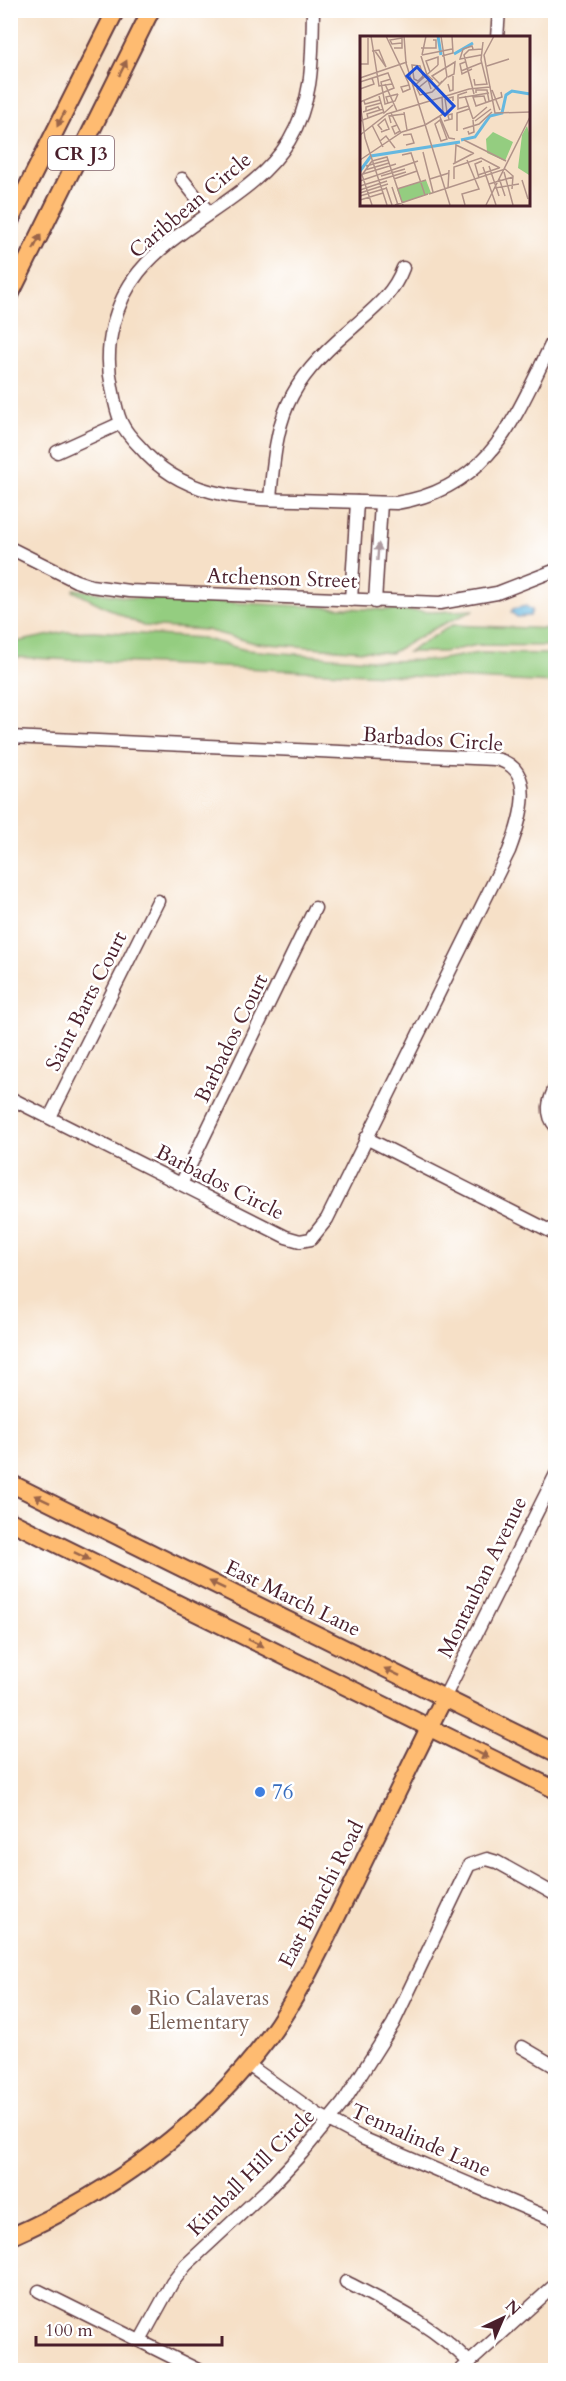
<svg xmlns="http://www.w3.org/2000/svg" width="566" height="2381" font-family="Cardo,serif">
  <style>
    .green { fill: #94cd80; stroke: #6f7656; stroke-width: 1.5 }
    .water { fill: #65b8e0; stroke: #586c86; stroke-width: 1.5 }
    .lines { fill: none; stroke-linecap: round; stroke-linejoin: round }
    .minor-casing { stroke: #643c42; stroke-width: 15 }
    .major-casing { stroke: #643c42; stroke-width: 20 }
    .minor { stroke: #fff; stroke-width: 12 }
    .major { stroke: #febb71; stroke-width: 16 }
    .oneway { fill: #9b654a }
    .oneway2 { fill: #ae9aa0 }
    .shop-dot { fill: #3f7fe0; stroke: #fff; stroke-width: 2 }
    .education-dot { fill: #8d6e63; stroke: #fff; stroke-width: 2 }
    .labels { text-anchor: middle; stroke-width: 5; stroke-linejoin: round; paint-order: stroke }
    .shield { fill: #fff; stroke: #80626b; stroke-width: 1.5 }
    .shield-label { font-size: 20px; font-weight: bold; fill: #4a1f2b }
    .street-label { font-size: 21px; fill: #4a1f2b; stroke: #fff }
    .shop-label { font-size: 21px; fill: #366cbe; stroke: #fff; text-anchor: start }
    .education-label { font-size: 21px; fill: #785e54; stroke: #fff; text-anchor: start }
    .inset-river { fill: none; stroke: #65b8e0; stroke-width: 3 }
    .inset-road { fill: none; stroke: #b19389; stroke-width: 1.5 }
    .view { fill: #1d4ed8; fill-opacity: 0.15; stroke: #1d4ed8; stroke-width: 3 }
    .inset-edge { fill: none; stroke: #4a1f2b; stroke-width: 3 }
  </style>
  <rect width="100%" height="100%" fill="#fff"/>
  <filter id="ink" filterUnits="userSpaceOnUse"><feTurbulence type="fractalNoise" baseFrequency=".0167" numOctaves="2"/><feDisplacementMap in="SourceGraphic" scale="12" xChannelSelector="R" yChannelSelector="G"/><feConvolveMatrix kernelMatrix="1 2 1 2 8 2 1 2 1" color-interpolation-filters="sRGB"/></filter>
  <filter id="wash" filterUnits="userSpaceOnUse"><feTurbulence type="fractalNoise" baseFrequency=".008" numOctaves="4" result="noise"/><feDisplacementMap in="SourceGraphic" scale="24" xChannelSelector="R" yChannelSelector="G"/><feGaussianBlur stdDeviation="1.35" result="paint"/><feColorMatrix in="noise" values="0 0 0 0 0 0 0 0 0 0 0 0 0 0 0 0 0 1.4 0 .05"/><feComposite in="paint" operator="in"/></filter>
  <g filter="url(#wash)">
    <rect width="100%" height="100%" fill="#f6e0c7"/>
    <g class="green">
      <polygon points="74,589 132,598 433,612 475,610 439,626 391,653 255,643 206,630 143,626 73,591"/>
      <polygon points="452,625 555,629 555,646 478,645 443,652 408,652"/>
      <polygon points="94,631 202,638 246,650 383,661 436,660 479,653 555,654 555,683 11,657 11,643 65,632"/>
    </g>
    <polygon class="water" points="526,606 532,610 530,616 517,617 511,612 513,609"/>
  </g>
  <g filter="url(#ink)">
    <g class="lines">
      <g class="minor-casing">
        <g id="minor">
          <path d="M313,10C312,58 314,99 289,141C254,198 180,221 139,272C114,303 103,348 112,387C114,398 116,411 121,422C125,431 133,440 140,447C181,496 237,499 296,500C330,501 363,502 396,503C494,488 516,413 556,335"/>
          <polyline points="497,38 499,10"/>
          <polyline points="182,179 209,213"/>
          <polyline points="57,452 121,423"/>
          <path d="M270,499C277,415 284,386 351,329C372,310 393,295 403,268"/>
          <polyline points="10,548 76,581 91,586 129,591 440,603 497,593 556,570"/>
          <polyline points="351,600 357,502"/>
          <polyline points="375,602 381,503"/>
          <path d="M10,737L495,759C539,767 520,822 509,851L327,1219L311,1239L300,1241L286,1237L10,1098"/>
          <path d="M556,1086C548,1101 545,1114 556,1127"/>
          <polyline points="50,1117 158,901"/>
          <polyline points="366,1138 556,1234"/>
          <polyline points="181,1184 315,908"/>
          <polyline points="444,1698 556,1474"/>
          <polyline points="522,2047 556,2067"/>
          <polyline points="247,2064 317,2114 362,2138 556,2221"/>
          <path d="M346,2282C392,2306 433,2325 470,2363"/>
          <polyline points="39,2291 198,2370"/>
          <polyline points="140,2341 172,2283 186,2265 271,2186 302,2153 343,2103 393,2024 469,1865 487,1859 497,1862 556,1895"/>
          <polyline points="461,2370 556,2284"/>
        </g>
      </g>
      <g class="major-casing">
        <g id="major">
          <polyline points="10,221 116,10"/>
          <polyline points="10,295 151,10"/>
          <polyline points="10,1483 556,1753"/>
          <polyline points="10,1521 556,1790"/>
          <path d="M10,2237C113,2192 201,2128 269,2037C301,1993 324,1942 348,1894C380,1828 411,1763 444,1698"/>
        </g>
      </g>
      <use href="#minor" class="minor"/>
      <use href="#major" class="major"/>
    </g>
    <defs><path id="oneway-solid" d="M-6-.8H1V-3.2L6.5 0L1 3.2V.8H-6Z" transform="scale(1.5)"/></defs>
    <g class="oneway">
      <use href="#oneway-solid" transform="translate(123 68) rotate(-64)"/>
      <use href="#oneway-solid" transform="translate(61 119) rotate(117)"/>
      <use href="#oneway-solid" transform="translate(37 242) rotate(-64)"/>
      <use href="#oneway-solid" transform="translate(42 1499) rotate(-154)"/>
      <use href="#oneway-solid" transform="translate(82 1556) rotate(26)"/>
      <use href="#oneway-solid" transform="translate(217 1585) rotate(-154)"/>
      <use href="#oneway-solid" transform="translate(256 1643) rotate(26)"/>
      <use href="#oneway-solid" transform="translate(392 1672) rotate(-154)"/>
      <use href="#oneway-solid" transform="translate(481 1754) rotate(26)"/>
    </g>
    <use class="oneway2" href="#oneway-solid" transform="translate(378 552) rotate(-86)"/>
  </g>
  <circle class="shop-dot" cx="260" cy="1792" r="6"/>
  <circle class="education-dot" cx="136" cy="2010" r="6"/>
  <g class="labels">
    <rect class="shield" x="48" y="136" width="66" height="34" rx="4.5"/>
    <g class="shield-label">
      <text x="81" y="160">CR J3</text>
    </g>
    <g class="street-label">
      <text transform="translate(190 205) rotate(-40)" y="7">Caribbean Circle</text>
      <text transform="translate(282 578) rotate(2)" y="7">Atchenson Street</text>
      <text transform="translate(433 739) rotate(4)" y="7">Barbados Circle</text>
      <text transform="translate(86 1001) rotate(-63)" y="7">Saint Barts Court</text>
      <text transform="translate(231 1038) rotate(-64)" y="7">Barbados Court</text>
      <text transform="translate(220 1182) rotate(27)" y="7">Barbados Circle</text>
      <text transform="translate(482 1577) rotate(-64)" y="7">Montauban Avenue</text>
      <text transform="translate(293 1598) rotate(26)" y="7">East March Lane</text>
      <text transform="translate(321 1894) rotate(-63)" y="7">East Bianchi Road</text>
      <text transform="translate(421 2140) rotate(24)" y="7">Tennalinde Lane</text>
      <text transform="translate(251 2172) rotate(-45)" y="7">Kimball Hill Circle</text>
    </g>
    <g class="shop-label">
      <text x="272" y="1799">76</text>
    </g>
    <g class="education-label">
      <text x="148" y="2005">Rio Calaveras<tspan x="148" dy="24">Elementary</tspan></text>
    </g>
  </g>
  <g transform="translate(360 36)">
    <rect width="170" height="170" fill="#f6e0c7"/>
    <path d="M167,90L169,97V139L158,132L162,99ZM133,96L153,106L145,125L127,117L126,103ZM66,144L71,157L42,167L37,153Z" fill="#94cd80"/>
    <path class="inset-river" d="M78,0L81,19M94,18L113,7M101,104L115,101L130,80L142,77L146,59L152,55L170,58M0,135L11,120L100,106"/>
    <path class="inset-road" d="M11,0L19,50L32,48M26,0L48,46L49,49L50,53L43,56L41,51L49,49M44,0L46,27L90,169M34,12H42V2L30,4L32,8L42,7M61,12H76V4H73M113,13L112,10L103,13L100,23L121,19M12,15L19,14L26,31L15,15M62,19L92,13M62,19L66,0M61,20L67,39L73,44M82,20L93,17L92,0M105,26L100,28L102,38L112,33M0,28H8V2M52,29L60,30L63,40L58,45L54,43ZM127,30L149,23M101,35L121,27M70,36L66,25L78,21V29M0,42L47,26M31,43L21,46L25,68L35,65L38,58M114,43L115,49L127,48L121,24L123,6M82,45L80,48L72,40L95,26L94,38L88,41M0,46L28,37L34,52L0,66M25,48L37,75M88,48L90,55L93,54V40M54,50L78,29M130,51L135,77L170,76M0,53L14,48L12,42M71,53L68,44L57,53L60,59L72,56L87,41L81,0M132,54L140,74M107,56L98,59V73L108,70M116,57V54H127L129,65M114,58L104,19L109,14L122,13M19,60L24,77L33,69M105,60L113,83M99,62L129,57M4,65L5,68L20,64M0,66L5,102L27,169M28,67L26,61L38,58M126,67L124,60L113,61L116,70L142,61L141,56M6,75V71L21,67M3,76L18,71L20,74M44,76L47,94M87,76L85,63L93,61V65M31,77L41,97M80,81L89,102L95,103M8,82L7,78L23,73M113,83L127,71M80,84L87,103L81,105L75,88ZM0,85L24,76M84,85L92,83V78L88,79L89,84M115,85L131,73M31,87L29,80L44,78M12,89L23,111M37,89L32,91L35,98L40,95M65,89L83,78L82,61M103,93L119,88L132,76M97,95V77L109,73M108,95L109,98L114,96L113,84M21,96L29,93L25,83L18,89L22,94M0,99L27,78L109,53L130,51L124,19L134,0M43,99L51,98L54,107L46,109M104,104L146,125M20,105L26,100L35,112M63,116L73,156M42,119L51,117L65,159M0,124L42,96L65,89M12,125L27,121L43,169M95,127L96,109L113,117M93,128L114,117M6,130L28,124M129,130L139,160M123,131L136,169M5,134L29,127M144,136L153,169M3,138L36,128M118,139L139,132M21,140L45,133M119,142L115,128L122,125M139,142L145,160M34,143L57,135M70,143L89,137M94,143V131L121,122L140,132M162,144L168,163M0,145L58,125M129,148L153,141M0,150L46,136M26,151L32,169M32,151L38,169M88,152L89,134M135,152L159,148M37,153L66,144M0,154L27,145M0,157L28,148M69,158L145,133L153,140L152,153M0,160L27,152M0,164L23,157M12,169L2,139L12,125M35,169L68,158M105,169L102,158L119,153L107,124M126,169L170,81"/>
    <path class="view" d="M57,31L94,70L85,79L47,40Z"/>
    <rect width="170" height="170" class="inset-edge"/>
  </g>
  <rect width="566" height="2381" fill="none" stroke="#fff" stroke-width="36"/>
  <g transform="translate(503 2318) rotate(44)" stroke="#ffffff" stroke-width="4.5" paint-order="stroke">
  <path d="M0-4.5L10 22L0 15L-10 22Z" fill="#4a1f2b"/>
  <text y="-9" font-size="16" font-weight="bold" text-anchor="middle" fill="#4a1f2b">N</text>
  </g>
  <path d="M36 2336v9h186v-9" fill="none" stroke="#4a1f2b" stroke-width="3"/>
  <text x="45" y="2336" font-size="18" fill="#4a1f2b" stroke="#ffffff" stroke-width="4.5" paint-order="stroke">100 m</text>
</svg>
